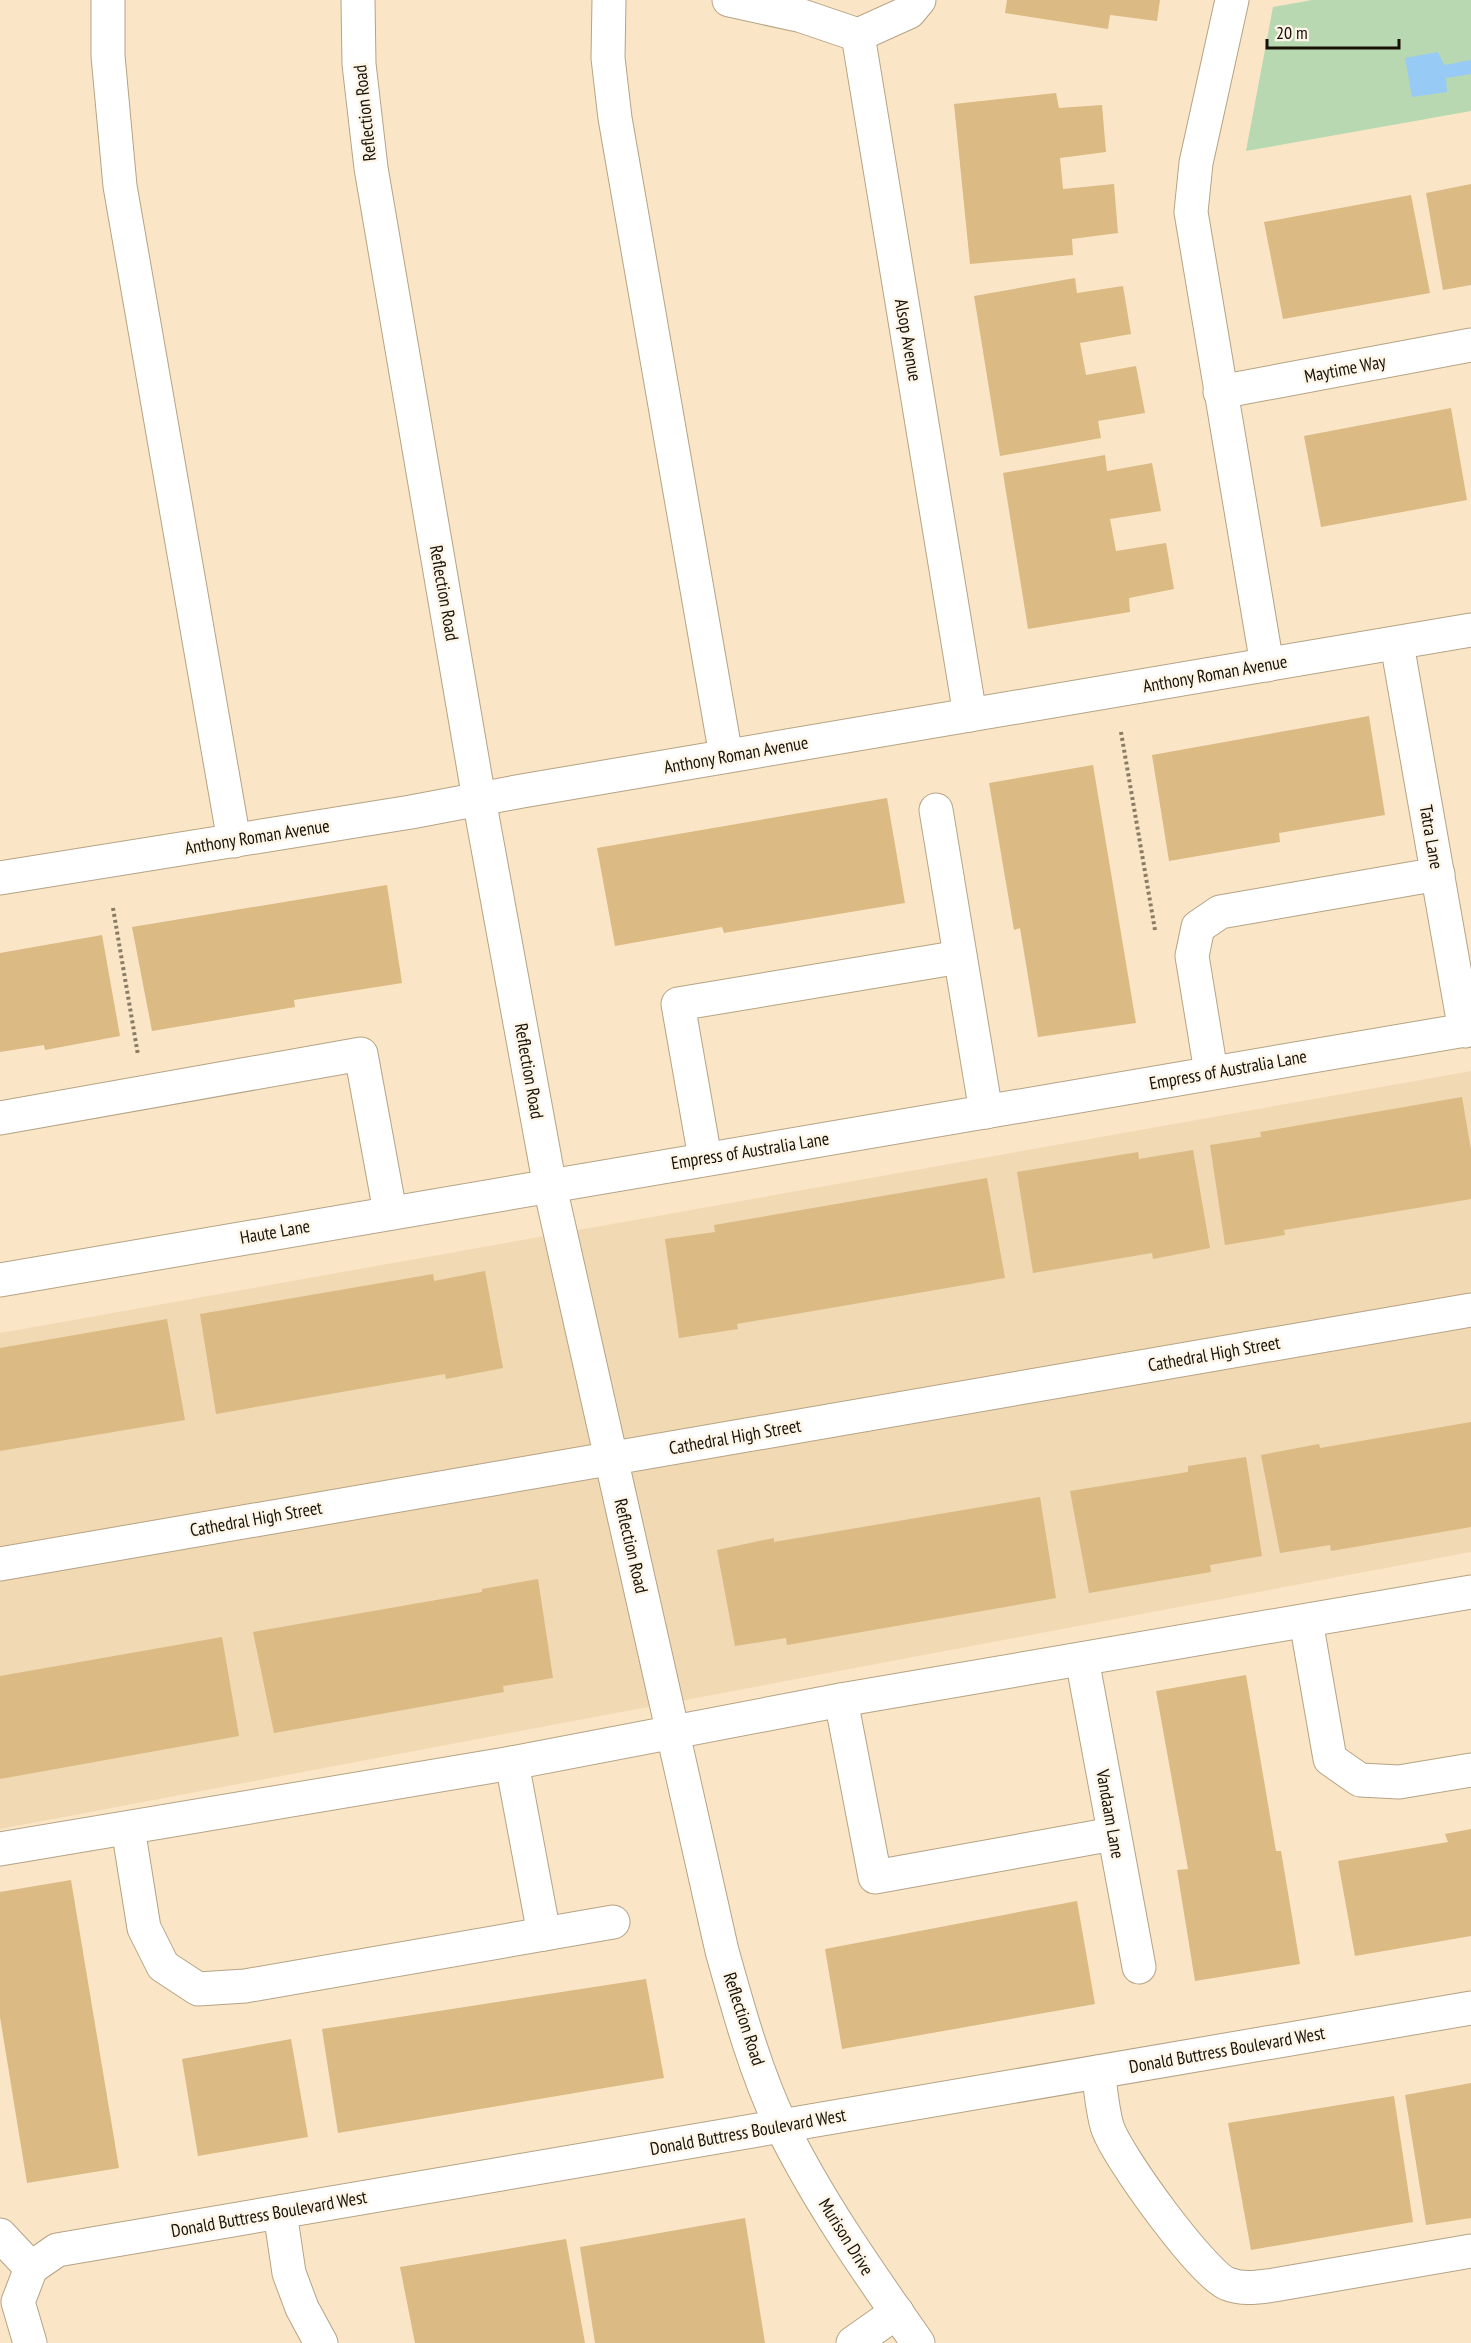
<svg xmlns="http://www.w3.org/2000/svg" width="1471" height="2343" font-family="'PT Sans Narrow',sans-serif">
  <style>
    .built { fill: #f1d9b3 }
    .green { fill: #b7d8b1 }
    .water { fill: #98caf6 }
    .building { fill: #dbba83 }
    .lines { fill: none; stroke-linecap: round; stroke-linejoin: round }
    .minor-casing { stroke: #b5a385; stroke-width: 35 }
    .path { stroke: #897c66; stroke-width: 4; stroke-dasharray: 3 3; stroke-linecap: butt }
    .minor { stroke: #fff; stroke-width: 33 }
    .labels { text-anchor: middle; stroke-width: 5; stroke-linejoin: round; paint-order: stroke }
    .street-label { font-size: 18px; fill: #181106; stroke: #fdf5e8 }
  </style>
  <rect width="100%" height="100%" fill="#fae6c6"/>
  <polygon class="built" points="1471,1071 1471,1552 0,1829 0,1333"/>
  <polygon class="green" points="1312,0 1471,0 1471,111 1246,151 1273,7"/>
  <polygon class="water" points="1438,52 1444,65 1471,60 1471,74 1446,78 1447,92 1412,97 1405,58"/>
  <g class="building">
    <polygon points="1007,0 1160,0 1157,21 1110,15 1108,29 1005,13"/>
    <polygon points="1056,93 1059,108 1102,105 1106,152 1060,158 1063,189 1114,184 1118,233 1072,239 1073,255 970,264 954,104"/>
    <polygon points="1471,184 1471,285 1443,290 1426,193"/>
    <polygon points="1411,195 1430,293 1283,319 1264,222"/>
    <polygon points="1075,278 1077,293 1123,286 1131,334 1080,343 1086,375 1136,366 1145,413 1098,421 1101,438 1000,456 974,296"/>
    <polygon points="1451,408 1467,500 1321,527 1304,436"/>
    <polygon points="1105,455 1107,471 1152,463 1161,511 1110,519 1116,551 1166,543 1174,589 1129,598 1130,612 1028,629 1003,473"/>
    <polygon points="1369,716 1385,815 1279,833 1280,842 1169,861 1152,755"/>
    <polygon points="1093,765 1136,1023 1038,1037 1020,928 1014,930 989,783"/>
    <polygon points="887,798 905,903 724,933 722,927 615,946 597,848"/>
    <polygon points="387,885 402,983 294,1000 295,1007 152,1031 132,927"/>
    <polygon points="102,935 120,1036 45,1050 44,1045 0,1052 0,953"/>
    <polygon points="1462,1097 1471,1150 1471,1199 1284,1230 1285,1235 1225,1245 1210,1145 1261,1137 1260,1132"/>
    <polygon points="1193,1150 1210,1248 1153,1259 1152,1253 1033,1273 1017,1172 1138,1152 1139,1159"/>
    <polygon points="987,1178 1005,1278 737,1324 738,1329 679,1338 665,1239 715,1232 714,1225"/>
    <polygon points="485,1271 503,1368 446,1379 445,1374 216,1414 200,1314 433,1274 434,1281"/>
    <polygon points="167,1319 185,1420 0,1451 0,1348"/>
    <polygon points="1471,1422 1471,1527 1331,1551 1330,1545 1280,1553 1261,1455 1319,1444 1320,1448"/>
    <polygon points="1246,1457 1262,1556 1210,1565 1211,1572 1089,1593 1070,1491 1188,1472 1188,1466"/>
    <polygon points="1040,1497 1056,1598 787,1645 786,1638 735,1646 717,1550 774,1538 774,1542"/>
    <polygon points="538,1579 553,1678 503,1686 504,1692 274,1733 253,1632 482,1592 482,1589"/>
    <polygon points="222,1637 239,1736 0,1779 0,1676"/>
    <polygon points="1246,1675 1276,1851 1281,1851 1300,1964 1195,1981 1177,1870 1188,1869 1156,1691"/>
    <polygon points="1471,1829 1471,1936 1355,1956 1338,1861 1448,1842 1445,1834"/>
    <polygon points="71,1880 119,2168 27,2183 0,2017 0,1892"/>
    <polygon points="1077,1901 1095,2004 842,2049 825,1949"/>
    <polygon points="646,1979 664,2078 338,2133 322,2029"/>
    <polygon points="291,2039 308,2137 198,2156 182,2059"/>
    <polygon points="1471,2083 1471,2218 1426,2225 1405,2095"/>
    <polygon points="1394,2096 1413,2222 1251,2250 1228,2123"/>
    <polygon points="745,2218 765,2343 595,2343 580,2247"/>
    <polygon points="566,2239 585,2343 415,2343 400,2267"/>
  </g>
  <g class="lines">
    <g class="minor-casing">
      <g id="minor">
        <polyline points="108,0 108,56 120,186 234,841"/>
        <path d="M358,0L359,64L371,168L479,799L550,1187L722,1951C738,2008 756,2074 782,2127C820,2204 869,2273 918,2343"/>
        <polyline points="609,0 608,58 615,118 726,756"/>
        <polyline points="729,0 802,16 858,35"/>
        <polyline points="1232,0 1196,163 1191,212 1267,665"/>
        <polyline points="858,35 970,715"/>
        <polyline points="858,35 909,12 919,0"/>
        <polyline points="1220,392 1471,345"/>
        <polyline points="1397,644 1465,1031"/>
        <polyline points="936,810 986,1112"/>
        <polyline points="0,878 411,812 522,791 1471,630"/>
        <polyline points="1211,1072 1192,956 1198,927 1220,912 1438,874"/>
        <polyline points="0,1118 361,1054 390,1212"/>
        <polyline points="705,1158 678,1004 960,957"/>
        <polyline points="0,1280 1471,1029"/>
        <polyline points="0,1564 1471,1310"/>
        <polyline points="1306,1621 1330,1759 1360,1780 1399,1782 1471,1770"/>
        <polyline points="1082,1659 1139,1967"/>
        <polyline points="841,1700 875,1877 1113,1834"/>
        <polyline points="512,1763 544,1934"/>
        <polyline points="128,1828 144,1928 163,1966 198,1989 245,1986 613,1922"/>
        <polyline points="0,1849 512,1763 841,1700 1471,1592"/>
        <path d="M1098,2072C1101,2089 1102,2109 1107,2126C1115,2154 1203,2275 1228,2284C1243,2290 1259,2287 1274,2285L1471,2251"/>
        <polyline points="280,2212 289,2273 302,2308 321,2343"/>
        <polyline points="0,2235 31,2268"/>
        <polyline points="31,2268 57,2250 1471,2008"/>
        <polyline points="30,2343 18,2302 31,2268"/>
        <polyline points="853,2343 897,2312"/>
      </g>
    </g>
    <g class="path">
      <polyline points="1121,732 1155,930"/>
      <polyline points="113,908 138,1055"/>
    </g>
    <use href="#minor" class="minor"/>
  </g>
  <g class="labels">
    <g class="street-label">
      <text transform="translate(365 113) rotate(-96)" y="6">Reflection Road</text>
      <text transform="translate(908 340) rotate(80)" y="6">Alsop Avenue</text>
      <text transform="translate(1345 369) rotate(-11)" y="6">Maytime Way</text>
      <text transform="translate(444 593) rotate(80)" y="6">Reflection Road</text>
      <text transform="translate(1215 674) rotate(-10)" y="6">Anthony Roman Avenue</text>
      <text transform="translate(736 755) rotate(-10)" y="6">Anthony Roman Avenue</text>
      <text transform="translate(257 837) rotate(-9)" y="6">Anthony Roman Avenue</text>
      <text transform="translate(1431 837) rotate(80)" y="6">Tatra Lane</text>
      <text transform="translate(1228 1070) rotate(-10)" y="6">Empress of Australia Lane</text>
      <text transform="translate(529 1071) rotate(80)" y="6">Reflection Road</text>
      <text transform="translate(750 1151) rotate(-9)" y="6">Empress of Australia Lane</text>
      <text transform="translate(275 1232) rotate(-10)" y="6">Haute Lane</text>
      <text transform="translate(1214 1354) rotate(-10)" y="6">Cathedral High Street</text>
      <text transform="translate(735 1437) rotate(-10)" y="6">Cathedral High Street</text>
      <text transform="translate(256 1519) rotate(-10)" y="6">Cathedral High Street</text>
      <text transform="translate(631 1546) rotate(77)" y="6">Reflection Road</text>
      <text transform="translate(1110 1814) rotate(80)" y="6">Vandaam Lane</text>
      <text transform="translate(744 2019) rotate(72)" y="6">Reflection Road</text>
      <text transform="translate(1227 2050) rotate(-10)" y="6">Donald Buttress Boulevard West</text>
      <text transform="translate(748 2132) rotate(-10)" y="6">Donald Buttress Boulevard West</text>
      <text transform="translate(269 2214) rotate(-10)" y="6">Donald Buttress Boulevard West</text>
      <text transform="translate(846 2237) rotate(58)" y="6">Murison Drive</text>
    </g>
  </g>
  <path d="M1267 39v9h132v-9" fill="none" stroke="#181106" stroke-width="3"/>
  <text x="1276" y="39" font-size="18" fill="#181106" stroke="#fdf5e8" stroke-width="4.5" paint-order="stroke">20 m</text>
</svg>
